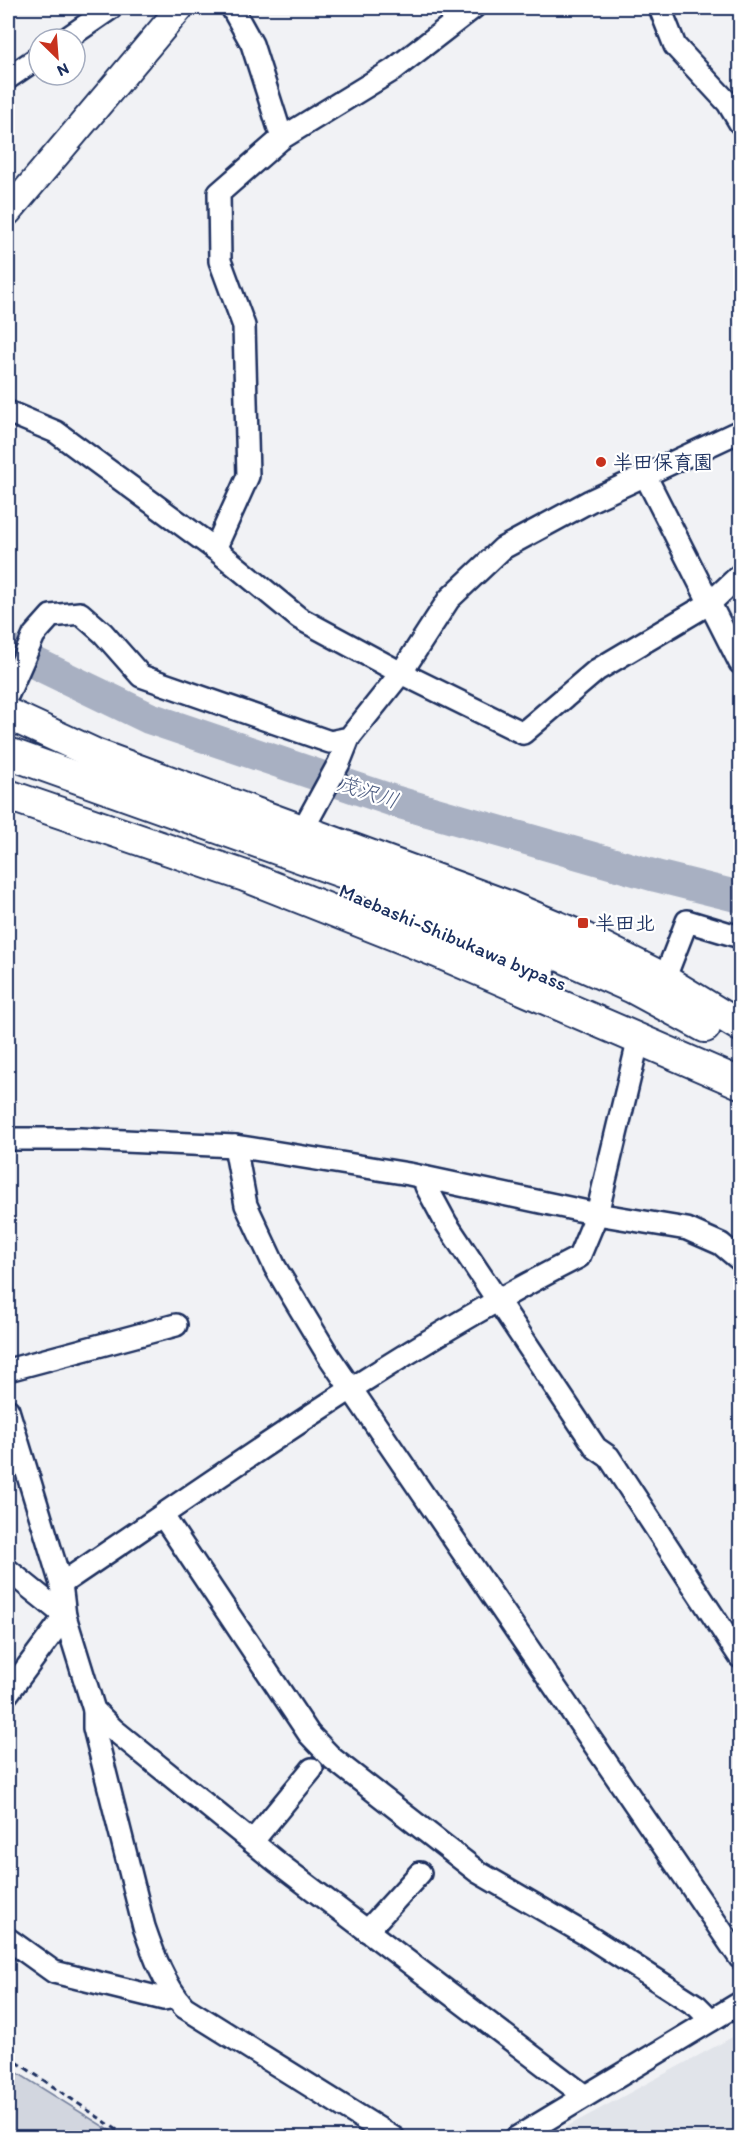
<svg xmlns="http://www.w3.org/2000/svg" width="748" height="2145" font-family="Itim,'Klee One',sans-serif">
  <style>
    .built { fill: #e1e4ea }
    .green { fill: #d2d6df; stroke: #76829e; stroke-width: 1.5 }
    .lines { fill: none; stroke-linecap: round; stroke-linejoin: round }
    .river { stroke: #a8b0c2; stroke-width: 32 }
    .minor-casing { stroke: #1b2f5e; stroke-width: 26 }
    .major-casing { stroke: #1b2f5e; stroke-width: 30 }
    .highway-casing { stroke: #1b2f5e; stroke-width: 34 }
    .path { stroke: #1b2f5e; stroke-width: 3; stroke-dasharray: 6 4.5; stroke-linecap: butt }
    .minor { stroke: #fff; stroke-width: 21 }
    .major { stroke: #fff; stroke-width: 26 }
    .highway { stroke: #fff; stroke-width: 30 }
    .poi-dot { fill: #c8321e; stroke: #fff; stroke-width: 2 }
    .labels { text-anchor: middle; stroke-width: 4.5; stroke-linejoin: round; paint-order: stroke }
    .poi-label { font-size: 20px; font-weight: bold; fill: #1b2f5e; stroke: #fff; text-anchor: start }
    .street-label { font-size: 20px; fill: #1b2f5e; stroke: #fff }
    .water-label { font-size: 21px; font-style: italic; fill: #4c5c81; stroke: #fff }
  </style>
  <rect width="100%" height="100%" fill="#f1f2f5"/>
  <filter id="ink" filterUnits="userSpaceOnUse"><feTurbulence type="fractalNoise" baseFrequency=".0167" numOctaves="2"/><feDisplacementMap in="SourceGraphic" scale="12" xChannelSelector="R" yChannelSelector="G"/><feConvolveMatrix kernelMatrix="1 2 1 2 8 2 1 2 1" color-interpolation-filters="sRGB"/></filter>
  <g filter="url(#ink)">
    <polygon class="built" points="740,2033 740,2137 548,2137"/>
    <polygon class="green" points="8,2067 109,2130 120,2137 8,2137"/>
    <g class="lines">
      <polyline class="river" points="8,650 149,718 397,802 656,876 740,897"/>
      <g class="minor-casing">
        <g id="minor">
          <polyline points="232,8 252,44 282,138"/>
          <polyline points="660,8 675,46 728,103 740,123"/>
          <polyline points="66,39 111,8"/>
          <polyline points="8,78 39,57"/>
          <polyline points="8,412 56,432 215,549 299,618 401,673 523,733 597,670 710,603 740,575"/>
          <polyline points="645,475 740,663"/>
          <polyline points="215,549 248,476 244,326 220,261 219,193 282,138 393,70 473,8"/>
          <polyline points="8,694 34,635 51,616 80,613 103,633 141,676 330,742 349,738 401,673 449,599 503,548 590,501 740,431"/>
          <polyline points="302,831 339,763 349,738"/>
          <polyline points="664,980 687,921 740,937"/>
          <polyline points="8,1139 80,1139 235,1146 409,1174 597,1214 687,1229 721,1244 740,1260"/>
          <polyline points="235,1146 246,1205 275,1267 328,1355 740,1958"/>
          <polyline points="426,1178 426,1186 446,1223 596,1448 609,1457 740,1657"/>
          <polyline points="8,1370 176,1325"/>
          <polyline points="8,1410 61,1584 65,1616 8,1693"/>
          <polyline points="163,1516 309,1734 333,1759 478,1872 585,1934 697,2006 711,2020"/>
          <polyline points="8,1570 65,1616 94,1710 113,1729 278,1863 585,2096"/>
          <path d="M61,1584C230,1470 397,1349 579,1257L597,1214L639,1038"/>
          <path d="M94,1710V1728L144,1927C154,1956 164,1984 184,2007L394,2138"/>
          <polyline points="252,1842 312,1769"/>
          <polyline points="367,1931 420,1873"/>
          <polyline points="8,1939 54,1972 164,1999 176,1997"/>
          <polyline points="516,2138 740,2003"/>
        </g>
      </g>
      <g class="major-casing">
        <polyline id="major" points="8,212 180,8"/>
      </g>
      <g class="highway-casing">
        <g id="highway">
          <polyline points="8,714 95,754 508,906 582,937 653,973 740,1026"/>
          <polyline points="8,753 493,926 633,988 705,1027"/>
          <polyline points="8,795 245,876 437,952 740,1083"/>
          <polyline points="392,910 540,974"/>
        </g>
      </g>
      <polyline class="path" points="8,2056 129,2138"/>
      <use href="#minor" class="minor"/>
      <use href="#major" class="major"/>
      <use href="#highway" class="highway"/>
    </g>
  </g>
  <g class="poi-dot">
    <circle cx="601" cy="462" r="6"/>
    <rect x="577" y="917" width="12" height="12" rx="3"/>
  </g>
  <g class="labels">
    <g class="poi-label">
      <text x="613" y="469">半田保育園</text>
      <text x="595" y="930">半田北</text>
    </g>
    <g class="street-label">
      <text transform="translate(453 937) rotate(23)" y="7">Maebashi-Shibukawa bypass</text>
    </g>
    <g class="water-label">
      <text transform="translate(368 792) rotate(18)" y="7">茂沢川</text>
    </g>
  </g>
  <rect width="748" height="2145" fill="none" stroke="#fff" stroke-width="30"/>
  <rect x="15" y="15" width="718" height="2115" fill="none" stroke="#1b2f5e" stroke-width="2" filter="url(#ink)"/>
  <g transform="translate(57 57) rotate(155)"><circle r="28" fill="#ffffff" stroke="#a4acbf" stroke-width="1.5"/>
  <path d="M0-4.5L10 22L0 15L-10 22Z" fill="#c8321e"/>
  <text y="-9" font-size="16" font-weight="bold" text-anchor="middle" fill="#1b2f5e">N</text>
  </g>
</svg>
